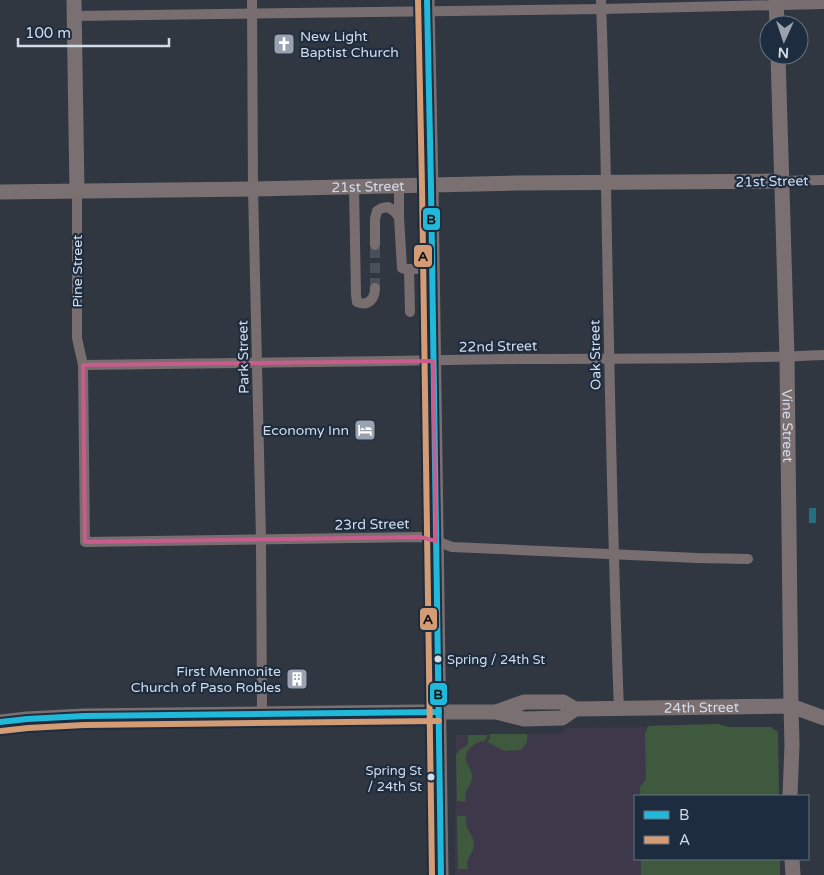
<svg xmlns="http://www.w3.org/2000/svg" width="824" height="875" font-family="'Varela Round',sans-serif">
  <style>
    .education { fill: #3d394a }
    .green { fill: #3e593e }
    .water { fill: #266f81 }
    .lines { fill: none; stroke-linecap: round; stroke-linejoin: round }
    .street-tunnel { stroke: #48505a; stroke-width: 10; stroke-dasharray: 10 5; stroke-linecap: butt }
    .street { stroke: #786e6f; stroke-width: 10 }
    .secondary { stroke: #7b7071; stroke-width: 15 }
    .bus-1-casing { stroke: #1e2c3f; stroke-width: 10 }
    .bus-2-casing { stroke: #1e2c3f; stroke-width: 10 }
    .bus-1 { stroke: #20b9da; stroke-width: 6 }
    .bus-2 { stroke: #d39c74; stroke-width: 6 }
    .marked { fill: none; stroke: #c85c8c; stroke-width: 4; stroke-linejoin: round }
    .bus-dot { fill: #d2dbe8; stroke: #1e2c3f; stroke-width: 2 }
    .labels { text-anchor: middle; stroke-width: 4.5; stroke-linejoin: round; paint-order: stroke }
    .bus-label { font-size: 13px; fill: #d2dbe8; stroke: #1e2c3f; text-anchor: start }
    .poi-label { font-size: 14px; fill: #d2dbe8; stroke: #1e2c3f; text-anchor: end }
    .street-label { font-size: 14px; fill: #d2dbe8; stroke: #1e2c3f }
    .line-badge { stroke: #1e2c3f; stroke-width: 2 }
    .pale-badge-label { font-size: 14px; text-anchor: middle; font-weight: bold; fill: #111 }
  </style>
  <rect width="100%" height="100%" fill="#303741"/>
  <polygon class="education" points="718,724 729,727 771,727 778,732 779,796 635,796 635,859 780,859 780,875 455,875 456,735 487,735 490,734 560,734 567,728 647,727 653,725"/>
  <g class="green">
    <polygon points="718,724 729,727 771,727 778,732 779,796 640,796 640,787 646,779 645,734 648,726"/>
    <polygon points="490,734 527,734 527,742 521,750 505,751 487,742 490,739"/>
    <path d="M468,735H487V738L484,741C475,742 464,750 466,760C468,767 473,771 472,779C470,788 463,792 466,802L457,801L456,754L459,752V750L464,748L468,744Z"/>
    <path d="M457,816H466C464,830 474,833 474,845C473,855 465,857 468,869H458Z"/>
    <rect x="641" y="859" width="139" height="16"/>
  </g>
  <rect class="water" x="809" y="508" width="7" height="15"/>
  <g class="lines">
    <polyline class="street-tunnel" points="375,288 375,245"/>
    <g class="street">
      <polyline points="252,0 253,189 261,540 262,713"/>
      <path d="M601,0C603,62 605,123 606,185C609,359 612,534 619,709"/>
      <polyline points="74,16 602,9 824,4"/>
      <polyline points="781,181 824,180"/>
      <polyline points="399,186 399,217"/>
      <path d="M354,187L356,295L357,302C369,307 375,298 375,288"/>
      <polyline points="77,192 77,338 83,365 85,542 420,537 436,541 452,547 697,558 748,559"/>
      <polyline points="375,245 375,219 377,211 382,208 388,207 394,211 399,217 402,268 405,269 432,269"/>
      <polyline points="409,269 410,312"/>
      <path d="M83,365C228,364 373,361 518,359C620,358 722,360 824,355"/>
    </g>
    <g class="secondary">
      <polyline points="74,0 77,192"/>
      <polyline points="427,0 431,186 441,875"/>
      <polyline points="776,0 777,25"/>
      <path id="s1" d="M778,55L787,357L791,706L792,745L790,796"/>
      <path id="s2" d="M0,192L253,189L517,183L781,181"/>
      <path id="s3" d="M496,712L524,702H563L575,709L791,706L824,718"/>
      <polyline points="0,722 27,719 84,716 421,712 496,712 524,719 562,718 575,709"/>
      <polyline points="792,859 793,875"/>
    </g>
    <g class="bus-1-casing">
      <g id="bus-1">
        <polyline points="427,0 431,186 441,875"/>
        <polyline points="0,722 27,719 84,716 439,712"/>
      </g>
    </g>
    <g class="bus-2-casing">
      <g id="bus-2">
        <polyline points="418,0 422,186 432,875"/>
        <polyline points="1,731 28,728 84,725 439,721"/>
      </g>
    </g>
    <use href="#bus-1" class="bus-1"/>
    <use href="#bus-2" class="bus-2"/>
  </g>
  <path class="marked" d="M433,361L436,541L420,537L85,542L83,365Z"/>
  <defs>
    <g id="church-square" transform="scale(1.125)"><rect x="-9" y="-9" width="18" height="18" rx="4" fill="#99a2ae" stroke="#1e2c3f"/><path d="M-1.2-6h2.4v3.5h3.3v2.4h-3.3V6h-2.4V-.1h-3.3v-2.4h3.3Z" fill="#fff"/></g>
    <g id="hotel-square" transform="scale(1.125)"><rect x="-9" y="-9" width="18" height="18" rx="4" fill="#99a2ae" stroke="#1e2c3f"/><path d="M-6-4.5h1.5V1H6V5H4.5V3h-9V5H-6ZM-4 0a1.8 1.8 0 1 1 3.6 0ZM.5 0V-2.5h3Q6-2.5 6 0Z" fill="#fff"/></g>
    <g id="building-square" transform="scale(1.125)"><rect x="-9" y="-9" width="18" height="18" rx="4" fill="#99a2ae" stroke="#1e2c3f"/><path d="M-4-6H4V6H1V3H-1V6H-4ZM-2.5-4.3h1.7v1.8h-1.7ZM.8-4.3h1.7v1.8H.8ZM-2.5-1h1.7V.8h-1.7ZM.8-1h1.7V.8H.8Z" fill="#fff"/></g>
  </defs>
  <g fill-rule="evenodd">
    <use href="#church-square" x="284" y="44"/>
    <use href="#hotel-square" x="365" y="430"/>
    <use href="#building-square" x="297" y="679"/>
  </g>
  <g class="bus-dot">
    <circle cx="438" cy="659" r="4.5"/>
    <circle cx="431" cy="777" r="4.5"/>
  </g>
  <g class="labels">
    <g class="bus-label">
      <text x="447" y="664">Spring / 24th St</text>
      <text x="422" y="775" text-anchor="end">Spring St<tspan x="422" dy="16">/ 24th St</tspan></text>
    </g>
    <g class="poi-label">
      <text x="300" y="41" text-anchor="start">New Light<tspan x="300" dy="16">Baptist Church</tspan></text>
      <text x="349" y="435">Economy Inn</text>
      <text x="281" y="676">First Mennonite<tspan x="281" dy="16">Church of Paso Robles</tspan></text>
    </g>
    <g class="street-label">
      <text transform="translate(772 181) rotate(-1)" y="5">21st Street</text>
      <text dy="5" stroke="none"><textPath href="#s2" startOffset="368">21st Street</textPath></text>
      <text transform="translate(77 271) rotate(-90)" y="5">Pine Street</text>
      <text transform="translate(498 346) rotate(-1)" y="5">22nd Street</text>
      <text transform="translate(595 355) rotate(-91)" y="5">Oak Street</text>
      <text transform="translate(243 357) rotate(-91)" y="5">Park Street</text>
      <text dy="5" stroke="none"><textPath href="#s1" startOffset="371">Vine Street</textPath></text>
      <text transform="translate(372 524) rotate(-1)" y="5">23rd Street</text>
      <text dy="5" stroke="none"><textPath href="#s3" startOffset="209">24th Street</textPath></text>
    </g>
  </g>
  <g class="line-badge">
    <rect x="422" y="207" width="19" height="24" rx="5" fill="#20b9da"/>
    <rect x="413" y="244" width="20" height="24" rx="5" fill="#d39c74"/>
    <rect x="419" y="607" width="19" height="24" rx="5" fill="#d39c74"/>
    <rect x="429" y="682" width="19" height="24" rx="5" fill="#20b9da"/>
  </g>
  <g class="pale-badge-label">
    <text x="431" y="224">B</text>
    <text x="423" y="261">A</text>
    <text x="428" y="624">A</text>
    <text x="438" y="699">B</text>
  </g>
  <rect x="634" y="795" width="175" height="65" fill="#1e2c3f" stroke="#667283"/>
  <rect x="644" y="811" width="25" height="8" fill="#20b9da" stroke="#667283"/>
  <text x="679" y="820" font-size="15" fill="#d2dbe8">B</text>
  <rect x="644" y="836" width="25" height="8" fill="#d39c74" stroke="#667283"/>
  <text x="679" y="845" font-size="15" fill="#d2dbe8">A</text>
  <g transform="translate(784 40) rotate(183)"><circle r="24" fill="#1e2c3f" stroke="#667283"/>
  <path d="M0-4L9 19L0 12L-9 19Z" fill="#99a2ae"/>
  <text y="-8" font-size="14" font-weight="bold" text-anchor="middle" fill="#d2dbe8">N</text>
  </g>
  <path d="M18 38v8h151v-8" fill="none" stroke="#d2dbe8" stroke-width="2.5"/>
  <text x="25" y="38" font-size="15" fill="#d2dbe8" stroke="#1e2c3f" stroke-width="4" paint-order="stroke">100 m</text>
</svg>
